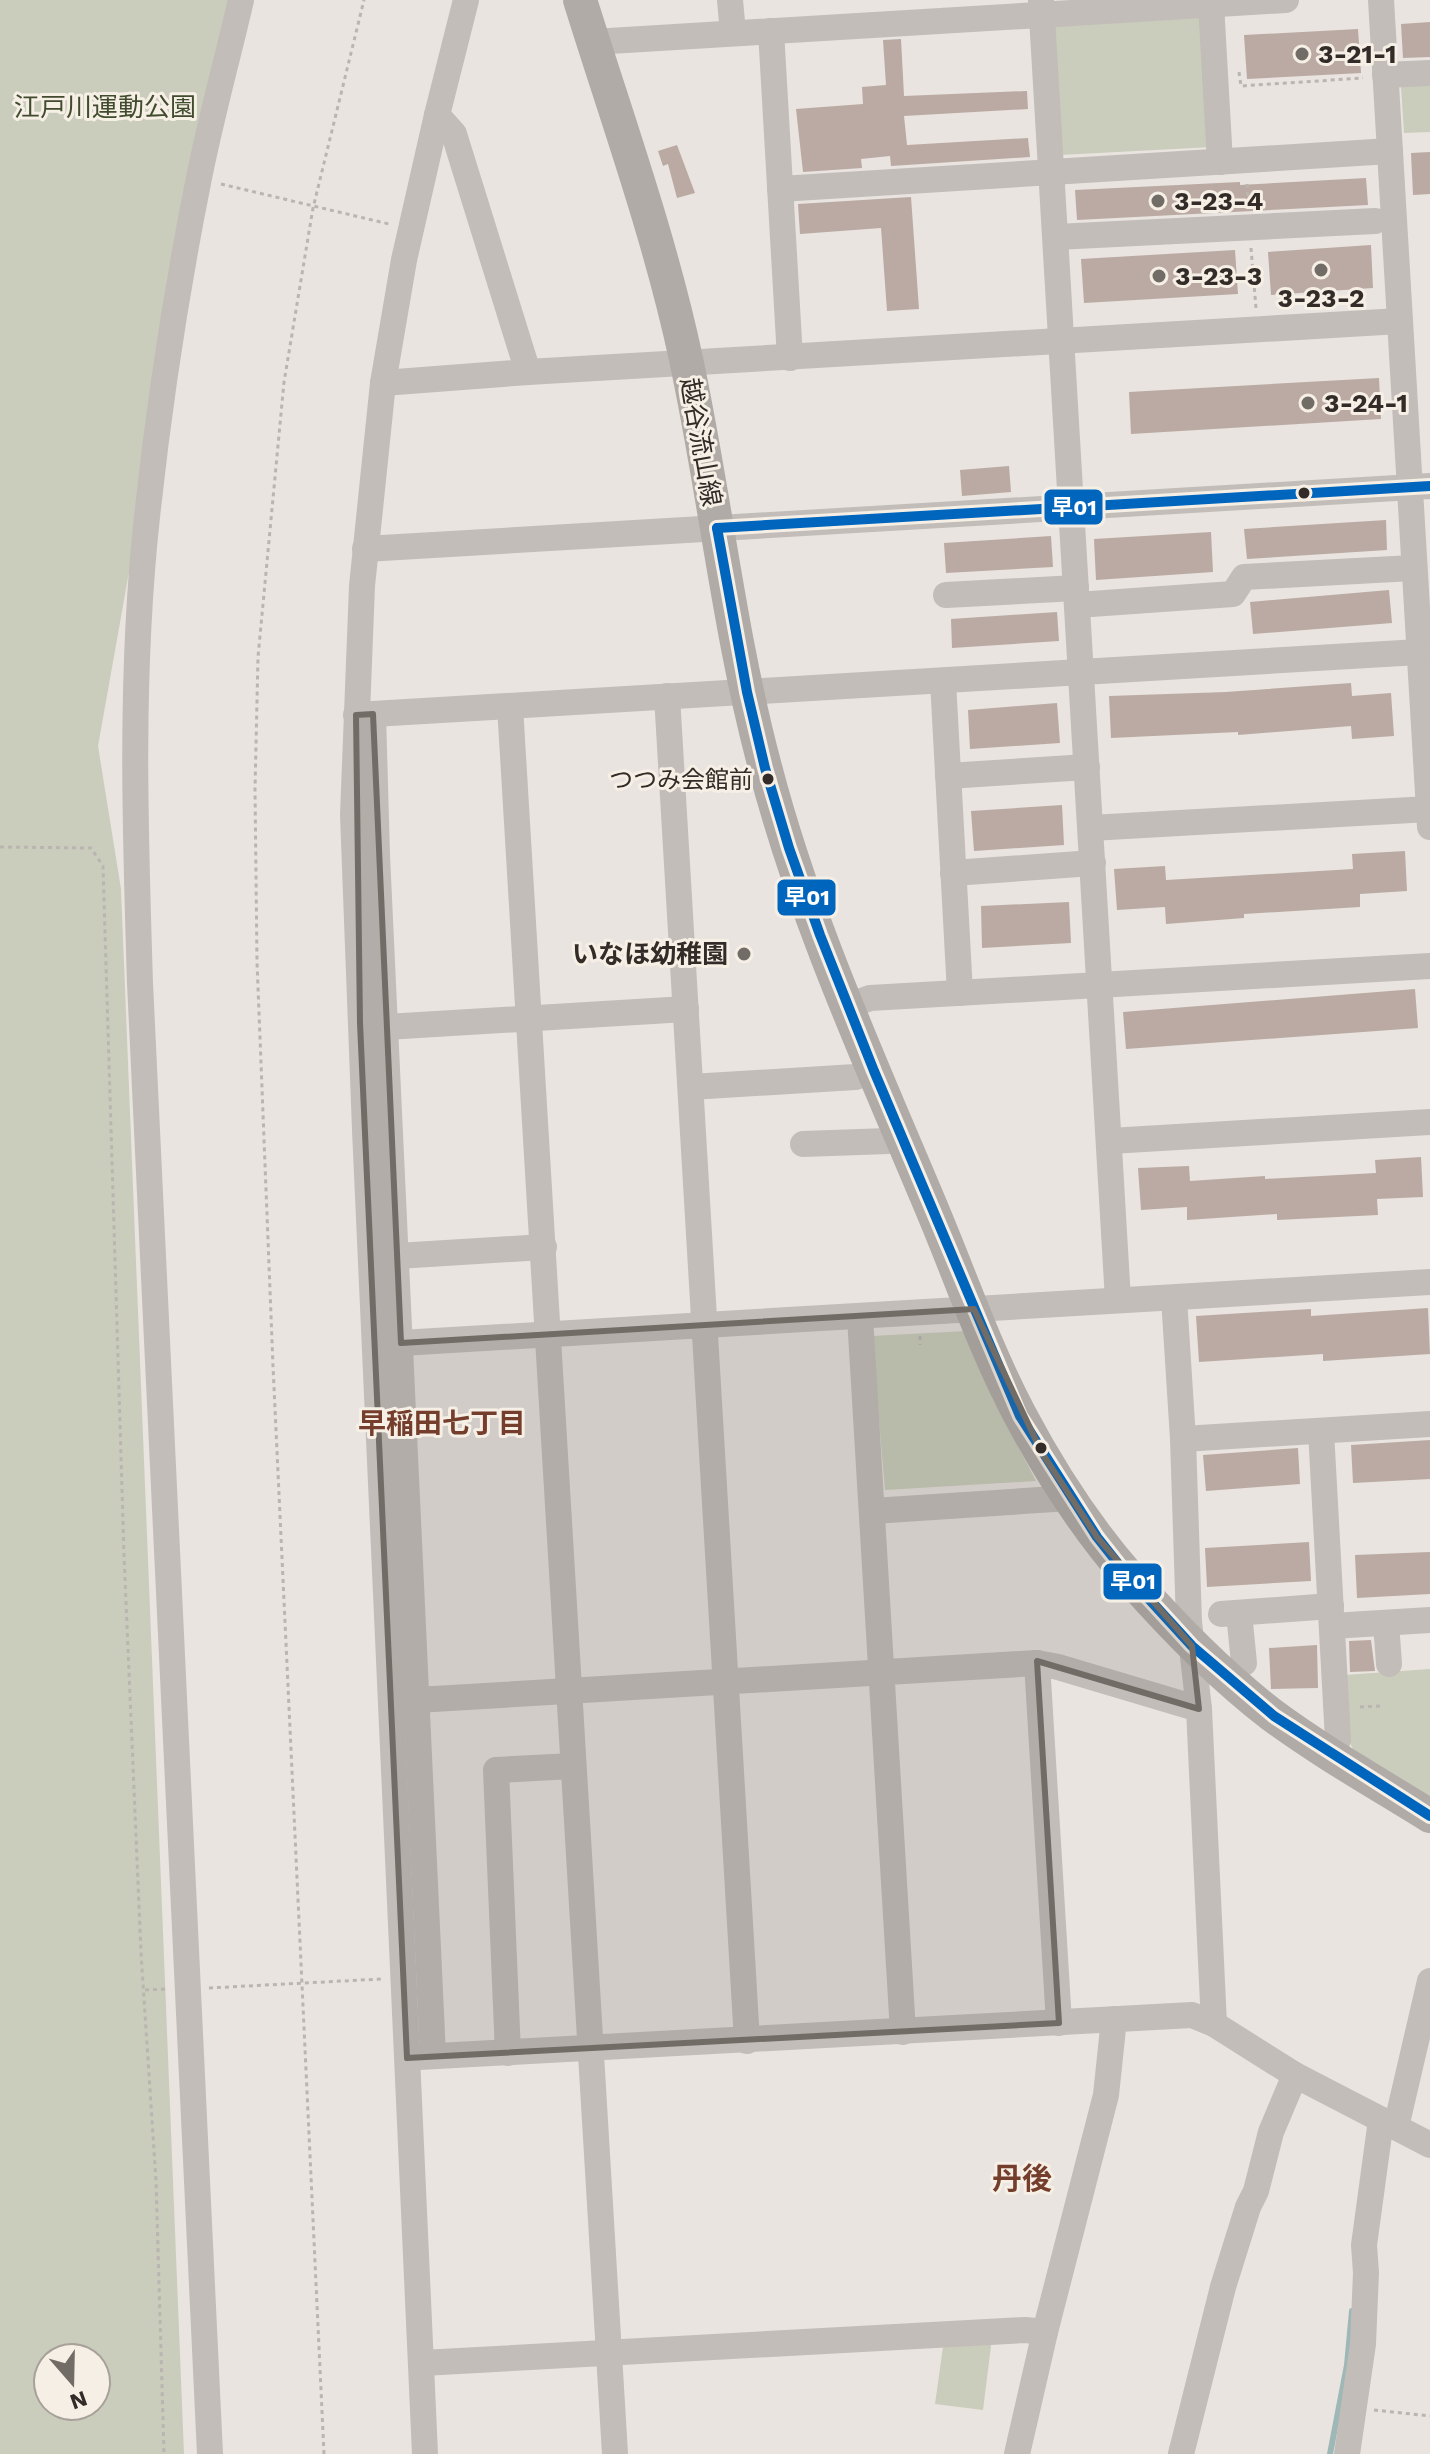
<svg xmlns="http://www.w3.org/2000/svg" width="1430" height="2454" font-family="'Work Sans','Noto Sans JP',sans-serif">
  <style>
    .green { fill: #cacdbb; fill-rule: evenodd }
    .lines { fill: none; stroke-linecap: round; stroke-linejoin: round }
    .stream { stroke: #9eb7b7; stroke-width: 6 }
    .building { fill: #baaaa3 }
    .path { stroke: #bbb5b1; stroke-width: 3; stroke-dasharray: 4 4; stroke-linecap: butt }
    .minor { stroke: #c2bdb8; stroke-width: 26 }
    .major { stroke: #b1aba7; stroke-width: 34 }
    .bus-1-casing { stroke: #f6efe6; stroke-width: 16 }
    .bus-1 { stroke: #0065bd; stroke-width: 10 }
    .marked { fill: #726c67; fill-opacity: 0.2; stroke: #726c67; stroke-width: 6; stroke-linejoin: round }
    .poi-dot { fill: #726c67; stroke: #f6efe6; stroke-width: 3 }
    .bus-dot { fill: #322b27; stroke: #f6efe6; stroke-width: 3 }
    .labels { text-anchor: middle; stroke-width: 6; stroke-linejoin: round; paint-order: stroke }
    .bus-label { font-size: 24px; fill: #322b27; stroke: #f6efe6; text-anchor: end }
    .poi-label { font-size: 26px; font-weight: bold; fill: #322b27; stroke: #f6efe6; text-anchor: start }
    .park-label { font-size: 26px; fill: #414c2e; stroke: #f6efe6 }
    .street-label { font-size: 26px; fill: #322b27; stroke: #f6efe6 }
    .neighbourhood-label { font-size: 28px; font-weight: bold; fill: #753e2c; stroke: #f6efe6 }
    .quarter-label { font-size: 30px; font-weight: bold; fill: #753e2c; stroke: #f6efe6 }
    .line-badge { stroke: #f6efe6; stroke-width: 3 }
    .badge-label { font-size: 22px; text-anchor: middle; font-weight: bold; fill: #fff }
  </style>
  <rect width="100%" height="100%" fill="#e9e4df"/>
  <g class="green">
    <path d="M0,0H231L98,746L121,889L184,2454H0ZM48,2358H96V2406H48Z"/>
    <polygon points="1205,12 1212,147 1060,155 1054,23"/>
    <polygon points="1430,85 1430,132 1404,133 1401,87"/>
    <polygon points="966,1331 993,1399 1036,1481 885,1490 872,1336"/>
    <polygon points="1430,1669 1430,1802 1355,1753 1348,1739 1345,1675"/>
    <polygon points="992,2338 983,2410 935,2404 944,2340"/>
  </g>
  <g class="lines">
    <polyline class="stream" points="1330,2454 1347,2365 1352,2311"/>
  </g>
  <g class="building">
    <polygon points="1430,22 1430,57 1403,58 1401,24"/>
    <polygon points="1358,29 1361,73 1247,79 1244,35"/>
    <polygon points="901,39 904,96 1027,91 1028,109 904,116 907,145 1028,138 1030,157 891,166 890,156 861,159 862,168 803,172 796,109 863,104 862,87 886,85 883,40"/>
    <polygon points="677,145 695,193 677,198 668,164 663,166 658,151"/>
    <polygon points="1430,152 1430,194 1413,195 1411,153"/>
    <polygon points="1366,178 1368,205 1077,220 1075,190 1240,182 1240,185"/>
    <polygon points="911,197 919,309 887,311 881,228 800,234 798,204"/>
    <polygon points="1371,245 1373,288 1271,295 1268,252"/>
    <polygon points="1235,250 1238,294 1084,303 1081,259"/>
    <polygon points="1379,378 1381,419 1131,434 1129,392"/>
    <polygon points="1009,466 1011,492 962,496 960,470"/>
    <polygon points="1386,520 1387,550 1247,559 1244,529"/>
    <polygon points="1211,532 1213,572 1096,580 1094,539"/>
    <polygon points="1051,536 1053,567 946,573 944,543"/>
    <polygon points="1389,590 1392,623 1253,634 1250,602"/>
    <polygon points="1057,612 1059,641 952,648 951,619"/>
    <polygon points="1351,683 1352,696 1391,693 1394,736 1352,739 1351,726 1238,735 1238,732 1111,738 1109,696 1226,692"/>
    <polygon points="1057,703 1060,743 970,749 968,710"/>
    <polygon points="1062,805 1064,845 974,851 971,811"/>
    <polygon points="1405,851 1407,891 1360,894 1360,907 1244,914 1244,918 1166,924 1165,907 1117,910 1114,869 1165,866 1166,880 1353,869 1352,854"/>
    <polygon points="1069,902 1071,943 982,948 981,906"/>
    <polygon points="1415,989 1418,1028 1126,1049 1123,1012"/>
    <polygon points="1421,1157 1423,1197 1377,1199 1378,1215 1277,1220 1277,1214 1187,1220 1187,1207 1141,1210 1138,1168 1189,1166 1190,1181 1265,1176 1265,1179 1376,1173 1375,1160"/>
    <polygon points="1428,1308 1430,1354 1323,1361 1323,1354 1199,1362 1196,1316 1311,1309 1311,1316"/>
    <polygon points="1430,1440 1430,1479 1353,1483 1351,1445"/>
    <polygon points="1298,1448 1300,1484 1206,1491 1203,1455"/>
    <polygon points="1309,1542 1311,1581 1207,1587 1205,1548"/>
    <polygon points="1430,1552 1430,1594 1357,1598 1355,1555"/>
    <polygon points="1371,1640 1375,1671 1350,1672 1349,1641"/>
    <polygon points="1317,1645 1318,1688 1271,1689 1269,1648"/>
  </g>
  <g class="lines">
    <g class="path">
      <polyline points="1239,72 1241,86 1363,78"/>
      <polyline points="221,184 389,224"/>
      <polyline points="1247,184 1248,204"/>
      <polyline points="1251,248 1256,308"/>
      <polyline points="0,847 91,848 103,866 124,1555 141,1953 156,2181 164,2454"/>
      <polyline points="920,1336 920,1345"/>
      <polyline points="1360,1707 1380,1706"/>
      <polyline points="209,1988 381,1979"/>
      <polyline points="145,1990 165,1989"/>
      <polyline points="1374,2410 1430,2416"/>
      <polyline points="324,2454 273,1366 257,962 255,789 258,657 284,382 313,208 364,0"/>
    </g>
    <g class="minor">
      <polyline points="730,0 733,33"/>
      <polyline points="1041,0 1118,1300"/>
      <polyline points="1381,0 1430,827"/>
      <polyline points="1211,4 1220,162"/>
      <polyline points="771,31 790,358"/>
      <polyline points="593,42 1286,0"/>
      <polyline points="1385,75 1430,73"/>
      <polyline points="437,115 454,134 528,372 1400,321"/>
      <polyline points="780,189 1390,151"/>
      <polyline points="1056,237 1375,221"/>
      <polyline points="383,383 528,372"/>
      <polyline points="365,549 1430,486"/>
      <polyline points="946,595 1076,588"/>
      <polyline points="1077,605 1233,594 1244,577 1413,568"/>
      <polyline points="943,681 960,993"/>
      <polyline points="667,696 747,2041"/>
      <polyline points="510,706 615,2454"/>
      <polyline points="373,714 377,855 433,2056"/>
      <polyline points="356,715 1419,652"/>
      <polyline points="948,776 1087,767"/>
      <polyline points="1091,828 1429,809"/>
      <polyline points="953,873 1093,863"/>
      <polyline points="848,1006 870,998 1430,966"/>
      <polyline points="386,1027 686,1009"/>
      <polyline points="691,1087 855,1077 874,1071"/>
      <polyline points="1110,1141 1430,1122"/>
      <polyline points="803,1144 888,1141 901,1135"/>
      <polyline points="397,1256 544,1247"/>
      <polyline points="1174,1298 1183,1439 1189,1622 1199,1709 1214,2024"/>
      <polyline points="860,1317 903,2032"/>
      <polyline points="401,1343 1430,1282"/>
      <polyline points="1321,1431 1338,1740 1332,1754"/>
      <polyline points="1183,1439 1430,1424"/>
      <polyline points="873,1511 1070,1498"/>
      <polyline points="1239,1613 1244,1663"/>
      <polyline points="1221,1614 1331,1606"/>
      <polyline points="1386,1623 1389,1664"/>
      <polyline points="1332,1626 1430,1620"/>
      <polyline points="1037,1663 1059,2023"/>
      <polyline points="417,1700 1037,1663 1058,1667 1199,1709"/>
      <polyline points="508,2053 496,1770 573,1766"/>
      <polyline points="419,2057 1192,2015 1214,2024 1295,2075 1430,2145"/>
      <polyline points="1396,2127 1430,1981"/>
      <polyline points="422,2363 1025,2330 1045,2332"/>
      <path d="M210,2454L140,983C135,827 130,672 147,517C159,405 176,293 198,183C210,121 227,61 241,0"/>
      <polyline points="425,2454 365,1130 353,815 362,586 383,383 404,260 437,115 466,0"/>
      <polyline points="1017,2454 1045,2332 1106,2095 1114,2019"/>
      <polyline points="1181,2454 1223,2287 1248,2207 1256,2191 1271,2132 1295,2075"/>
      <polyline points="1347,2454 1363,2344 1366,2273 1364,2245 1381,2120"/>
    </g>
    <path class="major" d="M580,0C617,119 660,237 686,359C715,494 729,633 765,767C805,921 873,1068 934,1214C962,1281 986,1351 1020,1415C1050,1472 1088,1530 1130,1578C1174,1628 1220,1675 1272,1715C1322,1752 1377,1783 1430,1816"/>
    <g class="bus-1-casing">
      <g id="bus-1">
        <polyline points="717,528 747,692 765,768 789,848 820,935 874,1071 1020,1416 1097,1537 1127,1575 1192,1646 1274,1716 1430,1816"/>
        <polyline points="717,528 1430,486"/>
      </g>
    </g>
    <use href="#bus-1" class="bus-1"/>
  </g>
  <path class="marked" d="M373,714L401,1343L974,1309L1042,1453L1097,1537L1192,1646L1199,1709L1037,1661L1059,2023L407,2058L360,1023L356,715Z"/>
  <g class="poi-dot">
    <circle cx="1302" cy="54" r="8"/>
    <circle cx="1158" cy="201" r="8"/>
    <circle cx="1321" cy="270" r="8"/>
    <circle cx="1159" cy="276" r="8"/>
    <circle cx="1308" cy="403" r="8"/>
    <circle cx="744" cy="954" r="8"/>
  </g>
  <g class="bus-dot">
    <circle cx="1304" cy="493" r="7"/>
    <circle cx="768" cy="779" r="7"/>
    <circle cx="1041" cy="1448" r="7"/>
  </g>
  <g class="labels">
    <g class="bus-label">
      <text x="753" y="788">つつみ会館前</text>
    </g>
    <g class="poi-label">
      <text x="1318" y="63">3-21-1</text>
      <text x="1174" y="210">3-23-4</text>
      <text x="1175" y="285">3-23-3</text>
      <text x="1321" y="307" text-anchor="middle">3-23-2</text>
      <text x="1324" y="412">3-24-1</text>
      <text x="728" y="963" text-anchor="end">いなほ幼稚園</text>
    </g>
    <g class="park-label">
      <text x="105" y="116">江戸川運動公園</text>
    </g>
    <g class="street-label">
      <text transform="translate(701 442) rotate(80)" y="9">越谷流山線</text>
    </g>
    <g class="neighbourhood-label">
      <text x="442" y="1433">早稲田七丁目</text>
    </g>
    <g class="quarter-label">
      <text x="1022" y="2189">丹後</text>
    </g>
  </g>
  <g class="line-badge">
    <rect x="1043" y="488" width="61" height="38" rx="8" fill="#0065bd"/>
    <rect x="776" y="878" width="61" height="39" rx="8" fill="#0065bd"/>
    <rect x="1102" y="1562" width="61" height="39" rx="8" fill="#0065bd"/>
  </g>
  <g class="badge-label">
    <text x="1074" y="515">早01</text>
    <text x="807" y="905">早01</text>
    <text x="1133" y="1589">早01</text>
  </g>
  <g transform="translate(72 2382) rotate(160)"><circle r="38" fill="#f6efe6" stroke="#a8a19a" stroke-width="2"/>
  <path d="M0-6L14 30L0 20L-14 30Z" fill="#726c67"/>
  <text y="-12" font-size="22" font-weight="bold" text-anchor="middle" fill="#322b27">N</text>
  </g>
</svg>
